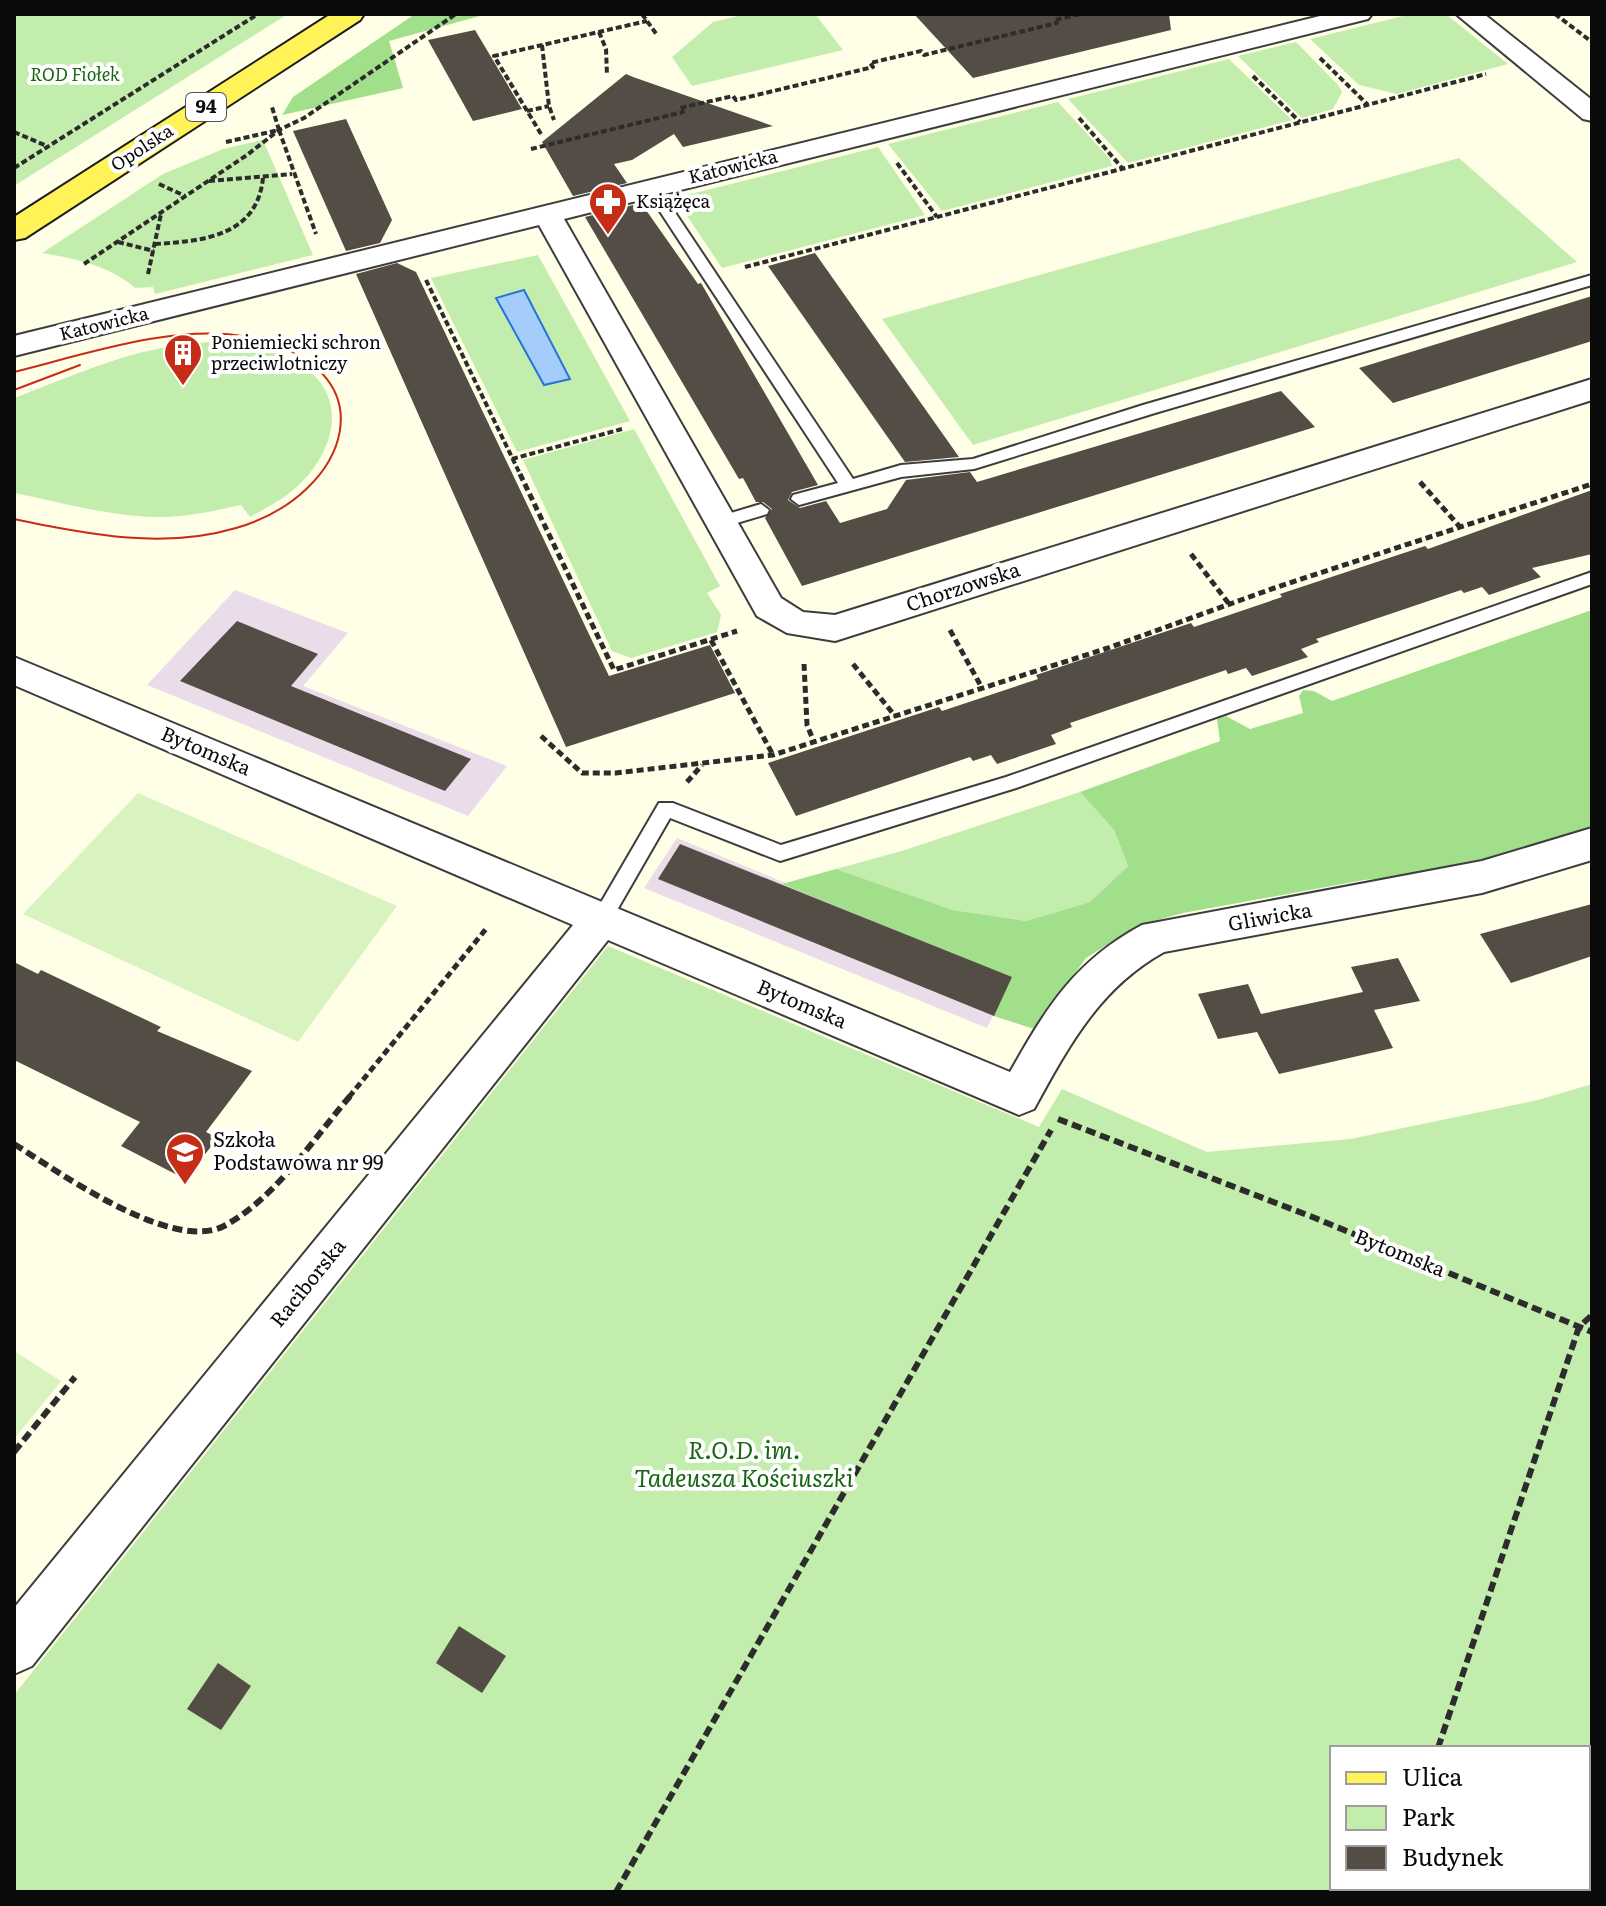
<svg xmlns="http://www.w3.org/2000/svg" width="1606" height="1906" font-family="Literata,serif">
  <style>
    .industrial { fill: #ebdcea }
    .green { fill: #c3edad; fill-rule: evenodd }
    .forest { fill: #a2df8b }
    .pitch { fill: #d8f3c0 }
    .water { fill: #a5cdfc; stroke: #2573db; stroke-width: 2 }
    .building { fill: #534d45 }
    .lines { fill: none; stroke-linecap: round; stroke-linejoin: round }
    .lane-casing { stroke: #3d3d3d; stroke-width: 4 }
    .street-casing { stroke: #3d3d3d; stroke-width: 4 }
    .primary-casing { stroke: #1b1b1b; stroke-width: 4 }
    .path-far2 { stroke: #2c2c2c; stroke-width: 4; stroke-dasharray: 6 3; stroke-linecap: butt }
    .path-far1 { stroke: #2c2c2c; stroke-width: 5; stroke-dasharray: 7 4; stroke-linecap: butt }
    .path { stroke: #2c2c2c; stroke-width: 6; stroke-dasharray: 10 5; stroke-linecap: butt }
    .lane { fill: #fff; fill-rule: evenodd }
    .street { fill: #fff; fill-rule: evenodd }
    .primary { fill: #fff357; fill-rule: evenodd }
    .tram { stroke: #c62c16; stroke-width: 2 }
    .labels { text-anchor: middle; stroke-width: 8; stroke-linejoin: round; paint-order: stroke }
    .far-park-label { font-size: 18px; font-style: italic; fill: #186615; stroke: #fff }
    .shield { fill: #fff; stroke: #545454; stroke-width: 2 }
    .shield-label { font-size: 18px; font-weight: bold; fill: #0a0a0a }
    .far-street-label { font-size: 18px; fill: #0a0a0a; stroke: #fff }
    .far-poi-label { font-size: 18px; fill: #0a0a0a; stroke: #fff; text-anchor: start }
    .street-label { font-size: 20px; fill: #0a0a0a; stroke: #fff }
    .poi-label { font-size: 20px; fill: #0a0a0a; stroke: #fff; text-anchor: start }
    .near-park-label { font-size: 24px; font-style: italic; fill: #186615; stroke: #fff }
  </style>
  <rect width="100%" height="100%" fill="#fffee7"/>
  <g class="industrial">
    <polygon points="235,590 348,633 303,686 507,766 468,816 147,685"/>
    <polygon points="677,838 1012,977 987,1028 644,888"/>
  </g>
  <g class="green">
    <polygon points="14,14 288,14 14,186"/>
    <polygon points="746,14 815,14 843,50 692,86 672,57 713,22"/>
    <polygon points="1411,14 1447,15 1508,64 1397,94 1359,85 1310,39"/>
    <polygon points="1296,42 1338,85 1342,92 1333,109 1302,118 1238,56"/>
    <polygon points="1229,59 1292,120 1128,163 1068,99"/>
    <polygon points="1058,102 1110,159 1112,166 942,211 888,144"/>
    <path d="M263,140L313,255L155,294L153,287L135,288C111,266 73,258 42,253L163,174L223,149Z"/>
    <polygon points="878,147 925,215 722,268 675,198"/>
    <polygon points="1459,158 1577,262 973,445 882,319"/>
    <polygon points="538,255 630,421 517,452 431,278"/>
    <path d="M208,342C238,344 271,347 298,363C353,396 334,456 292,491C280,501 264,509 250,517L241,505C213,511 183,518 155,517C108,516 60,502 14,493V398C84,372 132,347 208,342Z"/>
    <polygon points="634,429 720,586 707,593 721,615 717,632 631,658 612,651 523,460"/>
    <polygon points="1080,792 1114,830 1128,866 1090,902 1026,921 953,910 836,869 905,850"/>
    <path d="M608,946L1039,1127L1062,1089L1207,1152L1350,1139L1538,1100L1592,1084V1892H14V1695ZM1332,1748H1588V1888H1332Z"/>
  </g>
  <g class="forest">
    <polygon points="415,14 487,14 389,41 403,88 282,115 293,97"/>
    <polygon points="1592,610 1592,831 1428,874 1364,880 1183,913 1139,925 1086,958 1034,1029 994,1016 966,959 782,884 836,869 953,910 1026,921 1090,902 1128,866 1114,830 1080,792 1220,741 1217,719 1226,716 1250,729 1303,713 1299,696 1303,690 1314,691 1332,701"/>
  </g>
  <g class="pitch">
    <polygon points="138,793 397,906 298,1042 23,914"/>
    <polygon points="14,1351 61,1381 14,1439"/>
  </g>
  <polygon class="water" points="524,290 570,379 544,385 496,298"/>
  <g class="building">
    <polygon points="914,14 1169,14 1171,30 973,78"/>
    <polygon points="475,30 522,109 473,121 428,40"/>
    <polygon points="626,74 633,77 773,126 683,147 674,134 632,160 614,164 627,183 573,196 542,142"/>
    <polygon points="346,119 392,220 380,243 346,251 293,131"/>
    <polygon points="641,203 698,284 701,283 818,485 792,492 788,500 800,508 826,501 840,523 887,509 906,480 970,472 977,482 1281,391 1315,427 802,586 765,518 772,509 763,502 756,502 743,478 739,479 585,217"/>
    <polygon points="815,253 959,457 905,462 768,266"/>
    <polygon points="397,263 416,272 609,676 710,645 735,693 566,747 356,274"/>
    <polygon points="1592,296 1592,341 1393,403 1359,368"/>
    <polygon points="1592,490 1592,554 1532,568 1541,577 1489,595 1482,587 1464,593 1461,590 1316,639 1319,642 1301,649 1308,657 1252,676 1246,668 1228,674 1226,670 1070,723 1072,727 1051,735 1056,744 997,764 991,755 973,761 970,757 796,816 768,763 939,707 942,711 1038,679 1036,675 1191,623 1194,627 1282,597 1280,594 1425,546 1428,549"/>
    <polygon points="237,621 318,654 291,686 471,759 445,791 180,681"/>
    <polygon points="680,844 1012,977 994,1016 658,879"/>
    <polygon points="1592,904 1592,956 1511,983 1480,934"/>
    <polygon points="1398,958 1420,1001 1374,1010 1393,1048 1279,1074 1257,1032 1218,1039 1198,994 1248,984 1261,1014 1363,992 1351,967"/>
    <polygon points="14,962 38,974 41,970 161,1027 157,1031 252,1071 206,1132 218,1138 185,1179 121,1146 140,1122 14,1060"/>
    <polygon points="459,1626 506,1656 482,1693 436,1663"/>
    <polygon points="218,1663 251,1686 221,1730 187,1709"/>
  </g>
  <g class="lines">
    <g class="lane-casing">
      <g id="lane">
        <polygon points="651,183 658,187 853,479 901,465 973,459 1143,405 1592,275 1592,285 1155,413 974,469 901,477 799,505 791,499 793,495 838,483 644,187"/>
        <polygon points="761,504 769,510 767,514 720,528 712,522 714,518"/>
        <polygon points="1592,572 1592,584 1016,788 780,861 670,818 609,924 602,926 595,924 592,918 659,803 673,803 781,845 1006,777"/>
      </g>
    </g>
    <g class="street-casing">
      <g id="street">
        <polygon points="1328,14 1372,14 1368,19 564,219 781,598 803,612 835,615 1592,379 1592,400 835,641 787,633 757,616 539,225 14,356 14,336"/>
        <polygon points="1456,14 1484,14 1592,100 1592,121 1583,119"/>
        <path d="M14,657L1010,1072C1046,1008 1075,961 1142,925L1482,861L1592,828V860L1482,893L1164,952C1099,988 1068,1047 1034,1109L1019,1115L608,940L32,1666L14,1674V1608L573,925L14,685Z"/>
      </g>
    </g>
    <g class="primary-casing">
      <polygon id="primary" points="331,14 364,14 360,20 25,238 14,240 14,217"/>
    </g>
    <g class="path-far2">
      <polyline points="642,14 657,35"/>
      <polyline points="1555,14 1592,42"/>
      <polyline points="599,32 606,49 607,75"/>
      <polyline points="542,45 549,106 554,120"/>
      <polyline points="1320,58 1367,104"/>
      <polyline points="1253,76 1300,122"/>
      <polyline points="527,111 549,106"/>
      <polyline points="1079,118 1123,169"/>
      <polyline points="279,130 316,234"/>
      <polyline points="14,132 47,146"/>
      <polyline points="541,134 494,56 647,21"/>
      <polyline points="226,142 279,130 272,107"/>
      <polyline points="531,149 683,112 680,108 733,96 736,100 873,67 870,63 921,51 924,55 1057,23 1054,20 1080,14"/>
      <polyline points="897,163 937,217"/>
      <polyline points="14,168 258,14"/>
      <polyline points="209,181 292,174"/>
      <polyline points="159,184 185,196"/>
      <polyline points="118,242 154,251"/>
      <path d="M155,244C204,241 257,236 263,178"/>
      <polyline points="84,264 247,155 279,130 304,118 456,14"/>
      <polyline points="745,267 1486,74"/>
      <polyline points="148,274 161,214"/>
      <polyline points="426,280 521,476"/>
      <polyline points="512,459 622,429"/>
    </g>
    <g class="path-far1">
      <polyline points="520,474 614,670 737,631"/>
      <polyline points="1420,482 1460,527"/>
      <polyline points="1191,554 1229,604"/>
      <polyline points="950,630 982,688"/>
      <polyline points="711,640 773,755"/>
      <polyline points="804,664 807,725 814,742"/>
      <polyline points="853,664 895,716"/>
      <polyline points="541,736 582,773 616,773 773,755 1108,648 1277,587 1592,484"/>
      <polyline points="687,782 702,765"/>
      <polyline points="349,1097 486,929"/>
    </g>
    <g class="path">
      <polyline points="1058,1119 1315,1218 1592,1332"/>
      <path d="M14,1144C59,1172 171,1253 224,1226C276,1198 313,1139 351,1095"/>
      <polyline points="14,1452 75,1377"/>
      <polyline points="1438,1748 1579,1327 1592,1315"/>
      <polyline points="616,1892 1051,1130"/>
      <polyline points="1389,1892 1391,1888"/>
    </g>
    <use href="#lane" class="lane"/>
    <use href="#street" class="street"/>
    <use href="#primary" class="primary"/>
    <g class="tram">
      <path d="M14,372C83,355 176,323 247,337C394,367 351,495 236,528C162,550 88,534 14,519"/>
      <polyline points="14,390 80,365"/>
    </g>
  </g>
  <defs>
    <g id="pharmacy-pin" transform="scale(2)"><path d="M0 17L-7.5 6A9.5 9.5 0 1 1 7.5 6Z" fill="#c62c16" stroke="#fff"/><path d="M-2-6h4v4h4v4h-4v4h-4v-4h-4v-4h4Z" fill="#fff"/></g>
    <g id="building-pin" transform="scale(2)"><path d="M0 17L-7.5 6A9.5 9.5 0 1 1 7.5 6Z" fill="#c62c16" stroke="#fff"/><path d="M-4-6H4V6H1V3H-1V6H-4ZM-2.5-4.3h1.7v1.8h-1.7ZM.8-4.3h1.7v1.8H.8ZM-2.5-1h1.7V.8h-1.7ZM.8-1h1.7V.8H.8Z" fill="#fff"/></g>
    <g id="school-pin" transform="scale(2)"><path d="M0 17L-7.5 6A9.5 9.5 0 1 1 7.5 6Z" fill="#c62c16" stroke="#fff"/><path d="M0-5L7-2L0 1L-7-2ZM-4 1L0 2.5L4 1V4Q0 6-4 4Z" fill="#fff"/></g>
  </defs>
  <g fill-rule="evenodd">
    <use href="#pharmacy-pin" x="608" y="202"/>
    <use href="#building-pin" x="183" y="353"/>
    <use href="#school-pin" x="185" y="1152"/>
  </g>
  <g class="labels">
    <g class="far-park-label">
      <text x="75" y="81">ROD Fiołek</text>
    </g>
    <rect class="shield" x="186" y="93" width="40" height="28" rx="6"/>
    <g class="shield-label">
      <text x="206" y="113">94</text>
    </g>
    <g class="far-street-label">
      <text transform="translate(142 148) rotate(-33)" y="6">Opolska</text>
      <text transform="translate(733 167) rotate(-14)" y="6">Katowicka</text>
      <text transform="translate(104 324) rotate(-14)" y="6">Katowicka</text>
    </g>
    <g class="far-poi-label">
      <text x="636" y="208">Książęca</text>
      <text x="211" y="349">Poniemiecki schron<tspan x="211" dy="21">przeciwlotniczy</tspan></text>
    </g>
    <g class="street-label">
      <text transform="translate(963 587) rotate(-18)" y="7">Chorzowska</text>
      <text transform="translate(206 751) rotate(23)" y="7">Bytomska</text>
      <text transform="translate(1270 917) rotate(-10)" y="7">Gliwicka</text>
      <text transform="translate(802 1004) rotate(23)" y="7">Bytomska</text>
      <text transform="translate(1400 1253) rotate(22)" y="7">Bytomska</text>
      <text transform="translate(308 1283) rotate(-51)" y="7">Raciborska</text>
    </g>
    <g class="poi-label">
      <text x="213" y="1147">Szkoła<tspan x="213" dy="23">Podstawowa nr 99</tspan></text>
    </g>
    <g class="near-park-label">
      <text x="744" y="1459">R.O.D. im.<tspan x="744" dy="28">Tadeusza Kościuszki</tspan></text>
    </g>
  </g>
  <rect width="1606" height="1906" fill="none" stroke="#0a0a0a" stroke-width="32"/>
  <rect x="1330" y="1746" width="260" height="144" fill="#ffffff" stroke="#9d9d9d" stroke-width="2"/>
  <rect x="1346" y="1772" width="40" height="12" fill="#fff357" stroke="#9d9d9d" stroke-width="2"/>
  <text x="1402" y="1786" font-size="24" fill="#0a0a0a">Ulica</text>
  <rect x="1346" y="1806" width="40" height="24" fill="#c3edad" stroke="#9d9d9d" stroke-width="2"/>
  <text x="1402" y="1826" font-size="24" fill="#0a0a0a">Park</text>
  <rect x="1346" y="1846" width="40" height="24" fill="#534d45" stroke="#9d9d9d" stroke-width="2"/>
  <text x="1402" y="1866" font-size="24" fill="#0a0a0a">Budynek</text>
</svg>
